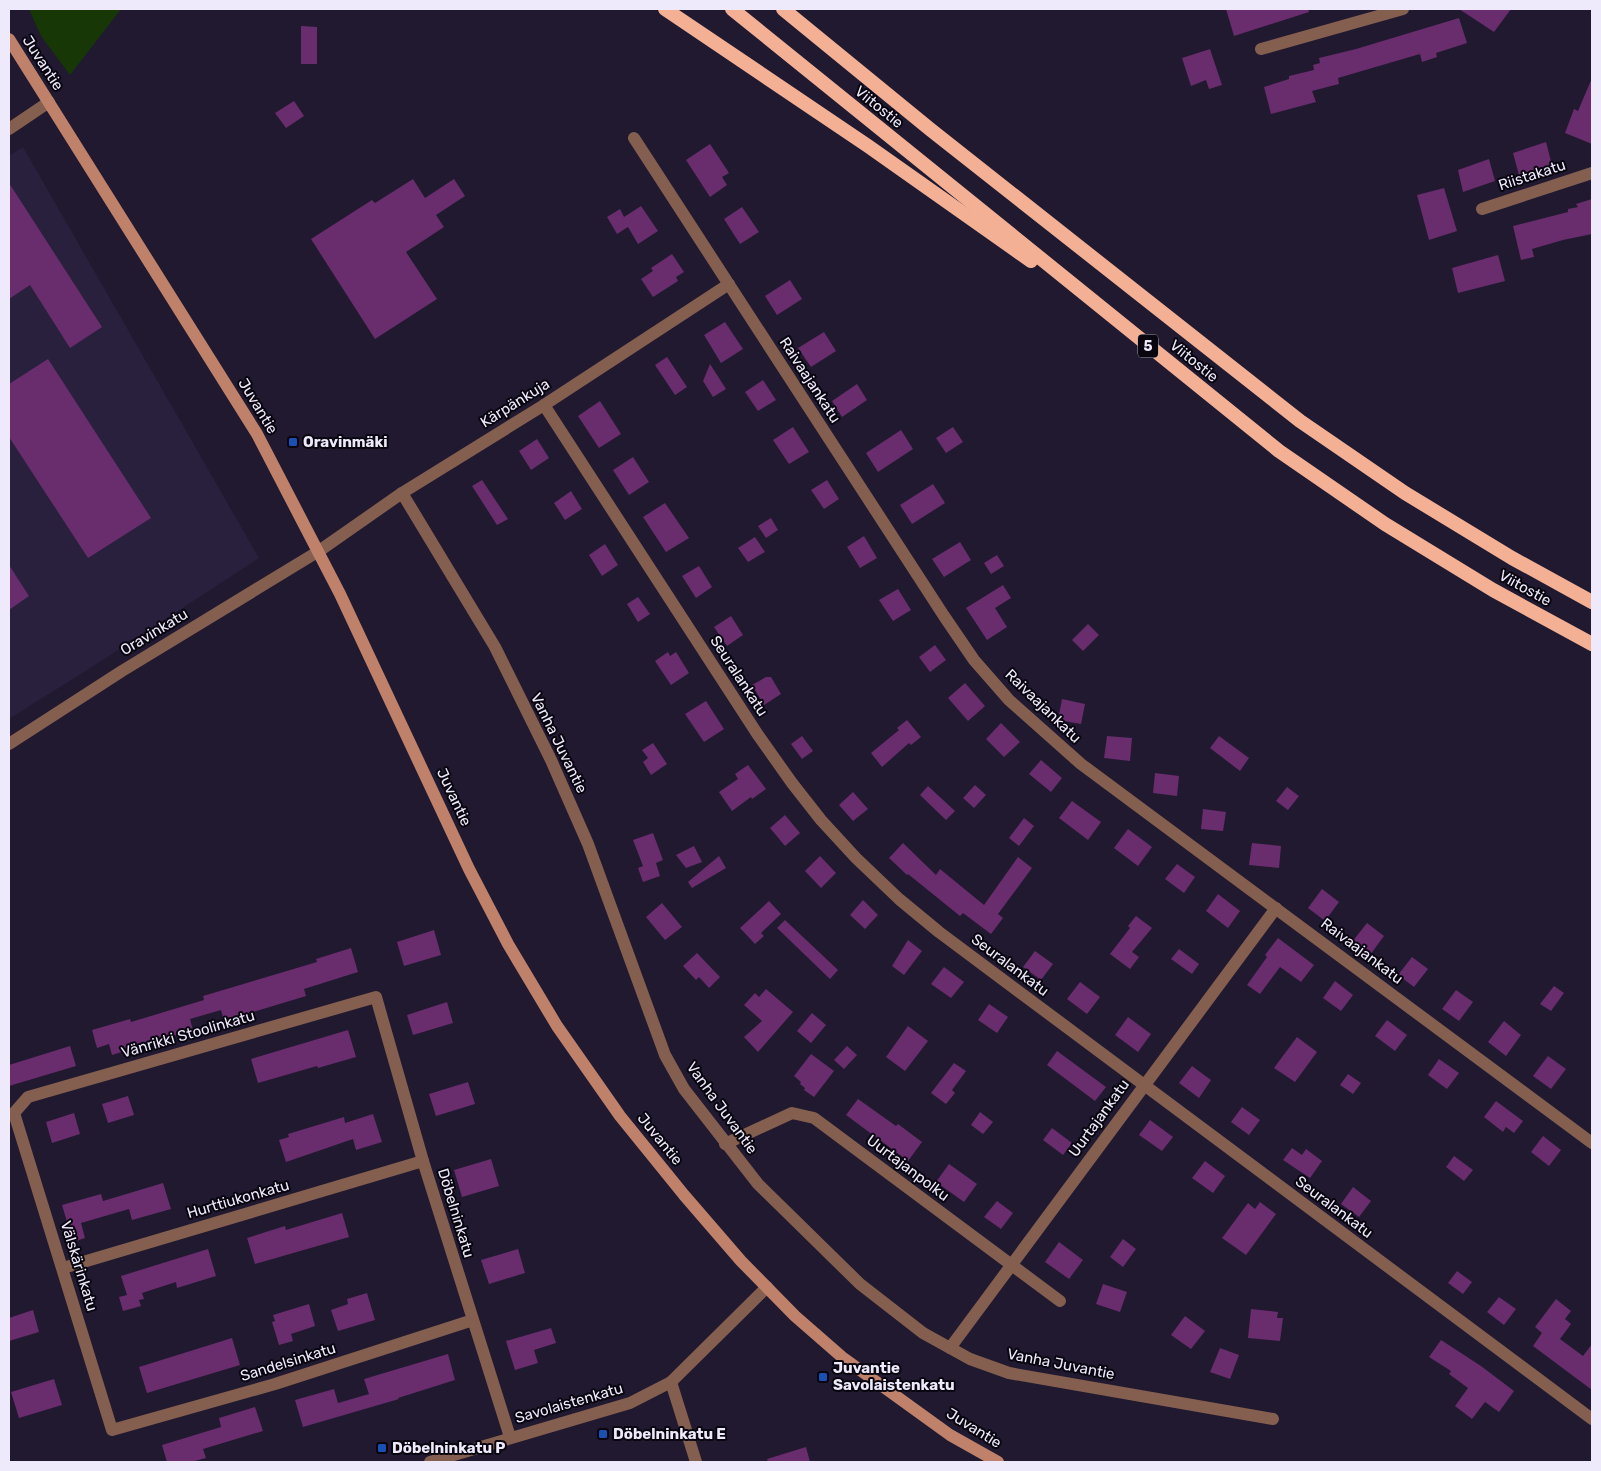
<svg xmlns="http://www.w3.org/2000/svg" width="1601" height="1471" font-family="Rubik,sans-serif">
  <style>
    .built { fill: #28203d }
    .green { fill: #173706 }
    .building { fill: #692c6d }
    .lines { fill: none; stroke-linecap: round; stroke-linejoin: round }
    .minor { stroke: #845e4f; stroke-width: 12 }
    .tertiary { stroke: #845e4f; stroke-width: 12 }
    .secondary { stroke: #bf816a; stroke-width: 12 }
    .trunk { stroke: #f4b095; stroke-width: 14 }
    .transit-dot { fill: #1a4fb4; stroke: #090610; stroke-width: 2 }
    .labels { text-anchor: middle; stroke-width: 4; stroke-linejoin: round; paint-order: stroke }
    .shield { fill: #090610; stroke: #a9a6b4; stroke-width: 1 }
    .shield-label { font-size: 14px; font-weight: bold; fill: #eeeafb }
    .street-label { font-size: 15px; fill: #eeeafb; stroke: #090610 }
    .poi-label { font-size: 15px; font-weight: bold; fill: #eeeafb; stroke: #090610; text-anchor: start }
  </style>
  <rect width="100%" height="100%" fill="#201930"/>
  <polygon class="built" points="23,147 259,558 103,660 9,719 9,156"/>
  <polygon class="green" points="29,9 121,9 70,75 41,36"/>
  <g class="building">
    <polygon points="1226,9 1308,9 1309,12 1234,36"/>
    <polygon points="1459,9 1511,9 1494,32"/>
    <polygon points="1459,18 1467,43 1436,53 1437,57 1422,62 1420,54 1338,78 1339,84 1312,91 1316,102 1271,114 1264,87 1289,79 1289,76 1314,70 1313,65 1320,63 1319,58 1356,49"/>
    <polygon points="301,26 317,27 317,64 301,64"/>
    <polygon points="1210,49 1222,85 1209,89 1206,80 1191,86 1182,58"/>
    <polygon points="1592,78 1592,144 1565,133 1574,109 1578,111"/>
    <polygon points="294,101 304,116 286,128 275,113"/>
    <polygon points="1546,142 1552,165 1519,175 1513,153"/>
    <polygon points="710,144 729,173 722,177 727,185 710,197 686,160"/>
    <polygon points="1489,159 1495,181 1463,192 1458,170"/>
    <polygon points="413,179 425,198 454,179 465,196 436,215 444,227 406,252 437,299 375,339 311,239 372,200 375,203"/>
    <polygon points="9,183 102,327 70,348 30,285 9,299"/>
    <polygon points="1444,188 1457,231 1429,240 1417,195"/>
    <polygon points="1592,199 1592,234 1563,240 1532,249 1534,257 1521,260 1513,226 1568,212 1568,209 1578,207 1576,204"/>
    <polygon points="641,206 658,231 638,244 628,227 617,234 607,217 620,209 624,217"/>
    <polygon points="742,207 759,232 740,244 724,219"/>
    <polygon points="672,254 684,272 676,277 678,281 653,297 641,279 653,271 651,268"/>
    <polygon points="1498,255 1505,281 1458,293 1452,268"/>
    <polygon points="790,280 802,299 777,315 765,296"/>
    <polygon points="725,322 743,349 721,363 704,335"/>
    <polygon points="824,332 836,351 811,367 798,348"/>
    <polygon points="667,357 687,387 675,395 655,365"/>
    <polygon points="48,359 151,518 88,558 9,437 9,384"/>
    <polygon points="710,364 726,389 713,397 703,381"/>
    <polygon points="763,380 776,400 758,411 745,392"/>
    <polygon points="857,384 867,400 842,417 832,401"/>
    <polygon points="600,401 621,434 599,448 578,416"/>
    <polygon points="793,427 809,452 789,464 773,440"/>
    <polygon points="953,427 963,442 946,453 936,438"/>
    <polygon points="901,430 913,449 878,472 866,453"/>
    <polygon points="537,439 549,458 531,470 519,451"/>
    <polygon points="633,457 649,482 629,495 613,470"/>
    <polygon points="482,480 508,519 497,525 472,486"/>
    <polygon points="827,480 839,499 824,509 811,490"/>
    <polygon points="933,484 945,503 912,524 900,505"/>
    <polygon points="571,491 582,509 565,520 554,503"/>
    <polygon points="665,503 689,538 666,552 643,517"/>
    <polygon points="771,518 778,530 766,538 758,526"/>
    <polygon points="864,536 877,558 860,568 847,547"/>
    <polygon points="755,537 765,552 748,562 738,548"/>
    <polygon points="960,542 971,560 944,577 932,559"/>
    <polygon points="605,544 618,565 602,576 589,555"/>
    <polygon points="997,555 1004,566 991,574 984,563"/>
    <polygon points="9,565 29,596 9,610"/>
    <polygon points="699,566 712,587 696,598 682,576"/>
    <polygon points="1003,585 1011,598 995,608 1007,627 987,640 966,608"/>
    <polygon points="898,589 911,610 893,621 879,600"/>
    <polygon points="638,597 650,614 638,622 627,604"/>
    <polygon points="731,616 743,635 727,646 714,627"/>
    <polygon points="1088,624 1099,635 1083,651 1072,640"/>
    <polygon points="935,645 946,660 930,672 919,657"/>
    <polygon points="668,652 670,656 676,652 689,673 671,685 655,661"/>
    <polygon points="766,677 771,677 781,694 764,705 752,685"/>
    <polygon points="965,683 985,706 968,721 948,698"/>
    <polygon points="1062,699 1085,704 1081,724 1058,720"/>
    <polygon points="706,701 724,729 704,742 685,714"/>
    <polygon points="907,720 921,737 911,745 909,743 882,767 871,753 899,730 897,728"/>
    <polygon points="1001,723 1020,742 1004,757 986,739"/>
    <polygon points="802,736 813,751 802,759 791,744"/>
    <polygon points="1107,736 1132,738 1130,761 1104,758"/>
    <polygon points="1219,736 1249,758 1240,771 1210,748"/>
    <polygon points="653,743 667,764 651,775 643,762 648,758 642,750"/>
    <polygon points="1041,760 1062,778 1051,792 1029,774"/>
    <polygon points="748,765 766,789 752,799 751,797 732,811 719,792 738,779 735,774"/>
    <polygon points="1155,773 1179,776 1177,796 1153,793"/>
    <polygon points="975,785 986,795 974,808 963,798"/>
    <polygon points="928,786 955,811 946,820 920,795"/>
    <polygon points="1287,787 1299,796 1288,810 1276,801"/>
    <polygon points="853,792 868,809 853,821 839,805"/>
    <polygon points="1072,801 1101,822 1088,840 1059,818"/>
    <polygon points="1203,809 1226,812 1223,831 1201,829"/>
    <polygon points="785,815 800,833 785,846 770,828"/>
    <polygon points="1024,818 1034,826 1019,846 1009,838"/>
    <polygon points="1128,829 1152,847 1138,866 1114,848"/>
    <polygon points="653,833 663,860 656,863 660,876 643,882 638,868 643,866 633,840"/>
    <polygon points="903,843 936,875 940,869 984,905 1018,857 1032,868 998,914 1003,918 991,934 963,913 960,916 908,874 907,875 889,858"/>
    <polygon points="1252,843 1281,846 1279,868 1249,865"/>
    <polygon points="694,846 702,862 686,868 676,855"/>
    <polygon points="719,856 726,868 692,888 688,882"/>
    <polygon points="820,856 836,873 821,888 805,871"/>
    <polygon points="1177,864 1195,877 1184,893 1165,879"/>
    <polygon points="1322,889 1339,902 1325,921 1308,908"/>
    <polygon points="1218,894 1240,911 1228,928 1206,911"/>
    <polygon points="863,900 878,915 865,929 850,915"/>
    <polygon points="769,901 781,914 761,933 764,936 755,944 740,928"/>
    <polygon points="662,903 682,927 665,940 646,917"/>
    <polygon points="1136,916 1152,928 1132,952 1139,957 1130,969 1110,954 1130,928 1128,926"/>
    <polygon points="785,920 838,970 830,979 777,928"/>
    <polygon points="1367,923 1384,936 1370,955 1352,942"/>
    <polygon points="434,930 441,955 404,966 397,942"/>
    <polygon points="1278,938 1314,965 1301,982 1280,967 1260,994 1247,985 1267,957 1265,955"/>
    <polygon points="908,940 922,951 904,975 892,966"/>
    <polygon points="351,948 358,972 304,989 306,996 224,1021 221,1010 190,1019 193,1030 112,1055 109,1044 97,1048 92,1030 130,1019 131,1022 204,1000 203,996 317,962 316,959"/>
    <polygon points="1179,949 1199,964 1192,974 1171,959"/>
    <polygon points="1035,951 1053,964 1041,980 1023,967"/>
    <polygon points="697,953 720,977 709,988 699,977 696,980 683,966"/>
    <polygon points="1412,957 1428,969 1414,987 1398,975"/>
    <polygon points="944,967 964,982 951,998 931,984"/>
    <polygon points="1335,981 1353,995 1341,1011 1323,998"/>
    <polygon points="1080,982 1100,997 1087,1014 1067,999"/>
    <polygon points="1554,986 1564,993 1551,1011 1540,1004"/>
    <polygon points="766,989 793,1012 758,1052 744,1037 762,1021 744,1005 755,993 759,997"/>
    <polygon points="1456,990 1473,1002 1459,1021 1442,1009"/>
    <polygon points="447,1002 453,1023 413,1035 407,1015"/>
    <polygon points="989,1004 1008,1017 997,1033 978,1020"/>
    <polygon points="812,1013 826,1025 811,1043 797,1031"/>
    <polygon points="1128,1017 1151,1034 1138,1052 1115,1035"/>
    <polygon points="1387,1020 1407,1035 1395,1051 1375,1036"/>
    <polygon points="1504,1021 1521,1035 1506,1056 1488,1042"/>
    <polygon points="908,1026 928,1041 905,1071 886,1057"/>
    <polygon points="348,1030 356,1057 318,1068 317,1066 258,1083 251,1059"/>
    <polygon points="1297,1037 1317,1052 1295,1082 1274,1068"/>
    <polygon points="70,1046 76,1066 9,1086 9,1065"/>
    <polygon points="847,1046 857,1055 844,1069 834,1060"/>
    <polygon points="1057,1051 1106,1087 1095,1101 1047,1065"/>
    <polygon points="811,1054 834,1071 814,1097 804,1090 805,1088 800,1084 801,1082 794,1076"/>
    <polygon points="1548,1056 1566,1069 1551,1089 1533,1076"/>
    <polygon points="1439,1059 1459,1073 1447,1089 1428,1075"/>
    <polygon points="954,1063 966,1071 952,1090 955,1093 946,1104 931,1093"/>
    <polygon points="1192,1066 1211,1080 1199,1098 1179,1083"/>
    <polygon points="1348,1074 1361,1083 1353,1094 1340,1085"/>
    <polygon points="468,1082 475,1104 436,1116 429,1094"/>
    <polygon points="128,1096 134,1115 108,1123 102,1104"/>
    <polygon points="858,1099 896,1126 898,1124 922,1142 908,1161 846,1115"/>
    <polygon points="1496,1101 1523,1121 1514,1133 1506,1127 1503,1132 1484,1117"/>
    <polygon points="1242,1107 1260,1120 1249,1135 1231,1122"/>
    <polygon points="980,1112 993,1122 983,1134 971,1125"/>
    <polygon points="74,1113 80,1134 52,1143 46,1122"/>
    <polygon points="373,1114 382,1142 356,1150 353,1139 286,1162 279,1140 289,1137 288,1134 344,1117 345,1123"/>
    <polygon points="1150,1120 1173,1137 1162,1151 1139,1135"/>
    <polygon points="1052,1128 1072,1143 1063,1155 1043,1140"/>
    <polygon points="1543,1136 1561,1150 1549,1166 1531,1152"/>
    <polygon points="1292,1148 1302,1155 1306,1149 1322,1161 1310,1178 1283,1160"/>
    <polygon points="1454,1156 1473,1170 1464,1181 1446,1167"/>
    <polygon points="491,1159 499,1186 462,1197 454,1170"/>
    <polygon points="1205,1161 1225,1176 1213,1193 1192,1178"/>
    <polygon points="949,1164 977,1184 964,1202 936,1182"/>
    <polygon points="163,1183 171,1209 132,1220 129,1209 81,1223 85,1238 73,1242 62,1205 101,1194 103,1201"/>
    <polygon points="1353,1187 1371,1201 1359,1217 1341,1204"/>
    <polygon points="997,1201 1013,1213 1001,1229 984,1217"/>
    <polygon points="1260,1202 1276,1214 1246,1255 1222,1238 1248,1203 1255,1209"/>
    <polygon points="342,1213 349,1237 255,1264 247,1238 285,1226 286,1230"/>
    <polygon points="1123,1239 1136,1249 1123,1267 1110,1257"/>
    <polygon points="1059,1242 1083,1260 1069,1279 1045,1262"/>
    <polygon points="208,1249 216,1276 177,1288 176,1282 142,1293 144,1299 139,1300 141,1306 123,1311 119,1297 127,1295 121,1276"/>
    <polygon points="518,1249 525,1273 489,1284 481,1260"/>
    <polygon points="1457,1271 1472,1282 1463,1294 1448,1283"/>
    <polygon points="1103,1284 1127,1292 1120,1312 1096,1304"/>
    <polygon points="367,1293 375,1320 338,1331 331,1310 348,1304 347,1299"/>
    <polygon points="1499,1297 1516,1309 1504,1325 1487,1312"/>
    <polygon points="1556,1299 1571,1311 1565,1319 1571,1324 1560,1339 1583,1356 1592,1344 1592,1390 1533,1346 1542,1333 1535,1327"/>
    <polygon points="309,1304 315,1326 291,1334 293,1341 279,1345 272,1322 275,1321 273,1315"/>
    <polygon points="1251,1309 1278,1312 1277,1318 1283,1318 1280,1341 1248,1338"/>
    <polygon points="33,1310 39,1332 9,1341 9,1318"/>
    <polygon points="1185,1316 1205,1331 1191,1349 1171,1335"/>
    <polygon points="551,1328 556,1343 534,1350 538,1363 515,1370 506,1341"/>
    <polygon points="232,1338 240,1365 147,1393 139,1367"/>
    <polygon points="1441,1340 1481,1366 1514,1391 1499,1412 1485,1402 1472,1419 1455,1406 1468,1388 1449,1374 1451,1371 1429,1357"/>
    <polygon points="1220,1348 1239,1355 1230,1379 1210,1372"/>
    <polygon points="448,1354 455,1380 398,1398 399,1399 303,1427 295,1400 334,1389 338,1403 369,1394 364,1379"/>
    <polygon points="54,1379 62,1405 19,1418 11,1392"/>
    <polygon points="255,1407 263,1431 203,1449 206,1458 191,1462 167,1462 162,1445 221,1427 219,1418"/>
    <polygon points="806,1447 810,1462 768,1462 767,1459"/>
  </g>
  <g class="lines">
    <g class="minor">
      <polyline points="1261,49 1403,9"/>
      <polyline points="9,129 49,102"/>
      <polyline points="634,138 944,616 974,660 1009,700 1081,764 1592,1143"/>
      <polyline points="1482,209 1592,173"/>
      <polyline points="544,405 758,735 792,783 821,820 856,858 899,899 939,932 1592,1419"/>
      <polyline points="402,493 495,647 551,760 588,844 665,1055 684,1089 758,1184 860,1284 923,1333 970,1359 1009,1373 1273,1419"/>
      <polyline points="319,551 402,493 544,405 729,284"/>
      <polyline points="725,1144 792,1113 814,1118 1060,1301"/>
      <polyline points="63,1268 423,1161"/>
      <polyline points="473,1320 275,1384 112,1430 14,1113 28,1097 376,997 423,1161 510,1437"/>
      <polyline points="950,1348 1276,908"/>
      <polyline points="671,1382 696,1462"/>
      <polyline points="430,1462 630,1403 671,1382 767,1287"/>
    </g>
    <polyline class="tertiary" points="9,744 122,671 319,551"/>
    <polyline class="secondary" points="9,39 257,434 340,594 469,869 508,944 557,1026 620,1116 684,1195 741,1261 795,1316 842,1357 950,1435 998,1462"/>
    <g class="trunk">
      <polyline points="665,9 868,146 1031,261"/>
      <polyline points="732,9 1279,451 1385,524 1493,590 1592,644"/>
      <polyline points="783,9 931,130 1300,421 1405,493 1512,558 1592,602"/>
    </g>
  </g>
  <g class="transit-dot">
    <rect x="288" y="437" width="10" height="10" rx="2.5"/>
    <rect x="818" y="1372" width="10" height="10" rx="2.5"/>
    <rect x="598" y="1429" width="10" height="10" rx="2.5"/>
    <rect x="377" y="1443" width="10" height="10" rx="2.5"/>
  </g>
  <g class="labels">
    <rect class="shield" x="1138" y="334.5" width="20" height="23" rx="4"/>
    <g class="shield-label">
      <text x="1148" y="351">5</text>
    </g>
    <g class="street-label">
      <text transform="translate(43 63) rotate(57)" y="5">Juvantie</text>
      <text transform="translate(879 107) rotate(39)" y="5">Viitostie</text>
      <text transform="translate(1532 175) rotate(-18)" y="5">Riistakatu</text>
      <text transform="translate(1194 361) rotate(39)" y="5">Viitostie</text>
      <text transform="translate(810 380) rotate(57)" y="5">Raivaajankatu</text>
      <text transform="translate(515 403) rotate(-32)" y="5">Kärpänkuja</text>
      <text transform="translate(258 406) rotate(59)" y="5">Juvantie</text>
      <text transform="translate(1525 588) rotate(29)" y="5">Viitostie</text>
      <text transform="translate(154 632) rotate(-31)" y="5">Oravinkatu</text>
      <text transform="translate(739 676) rotate(57)" y="5">Seuralankatu</text>
      <text transform="translate(1043 706) rotate(44)" y="5">Raivaajankatu</text>
      <text transform="translate(559 743) rotate(64)" y="5">Vanha Juvantie</text>
      <text transform="translate(454 797) rotate(65)" y="5">Juvantie</text>
      <text transform="translate(1362 951) rotate(37)" y="5">Raivaajankatu</text>
      <text transform="translate(1010 965) rotate(37)" y="5">Seuralankatu</text>
      <text transform="translate(188 1034) rotate(-16)" y="5">Vänrikki Stoolinkatu</text>
      <text transform="translate(722 1108) rotate(54)" y="5">Vanha Juvantie</text>
      <text transform="translate(1099 1118) rotate(-54)" y="5">Uurtajankatu</text>
      <text transform="translate(660 1139) rotate(51)" y="5">Juvantie</text>
      <text transform="translate(908 1168) rotate(37)" y="5">Uurtajanpolku</text>
      <text transform="translate(238 1199) rotate(-16)" y="5">Hurttiukonkatu</text>
      <text transform="translate(1334 1207) rotate(37)" y="5">Seuralankatu</text>
      <text transform="translate(456 1213) rotate(73)" y="5">Döbelninkatu</text>
      <text transform="translate(79 1266) rotate(73)" y="5">Välskärinkatu</text>
      <text transform="translate(288 1362) rotate(-17)" y="5">Sandelsinkatu</text>
      <text transform="translate(1061 1364) rotate(11)" y="5">Vanha Juvantie</text>
      <text transform="translate(569 1403) rotate(-16)" y="5">Savolaistenkatu</text>
      <text transform="translate(974 1428) rotate(32)" y="5">Juvantie</text>
    </g>
    <g class="poi-label">
      <text x="303" y="447">Oravinmäki</text>
      <text x="833" y="1373">Juvantie<tspan x="833" dy="17">Savolaistenkatu</tspan></text>
      <text x="613" y="1439">Döbelninkatu E</text>
      <text x="392" y="1453">Döbelninkatu P</text>
    </g>
  </g>
  <rect width="1601" height="1471" fill="none" stroke="#eeeafb" stroke-width="20"/>
</svg>
